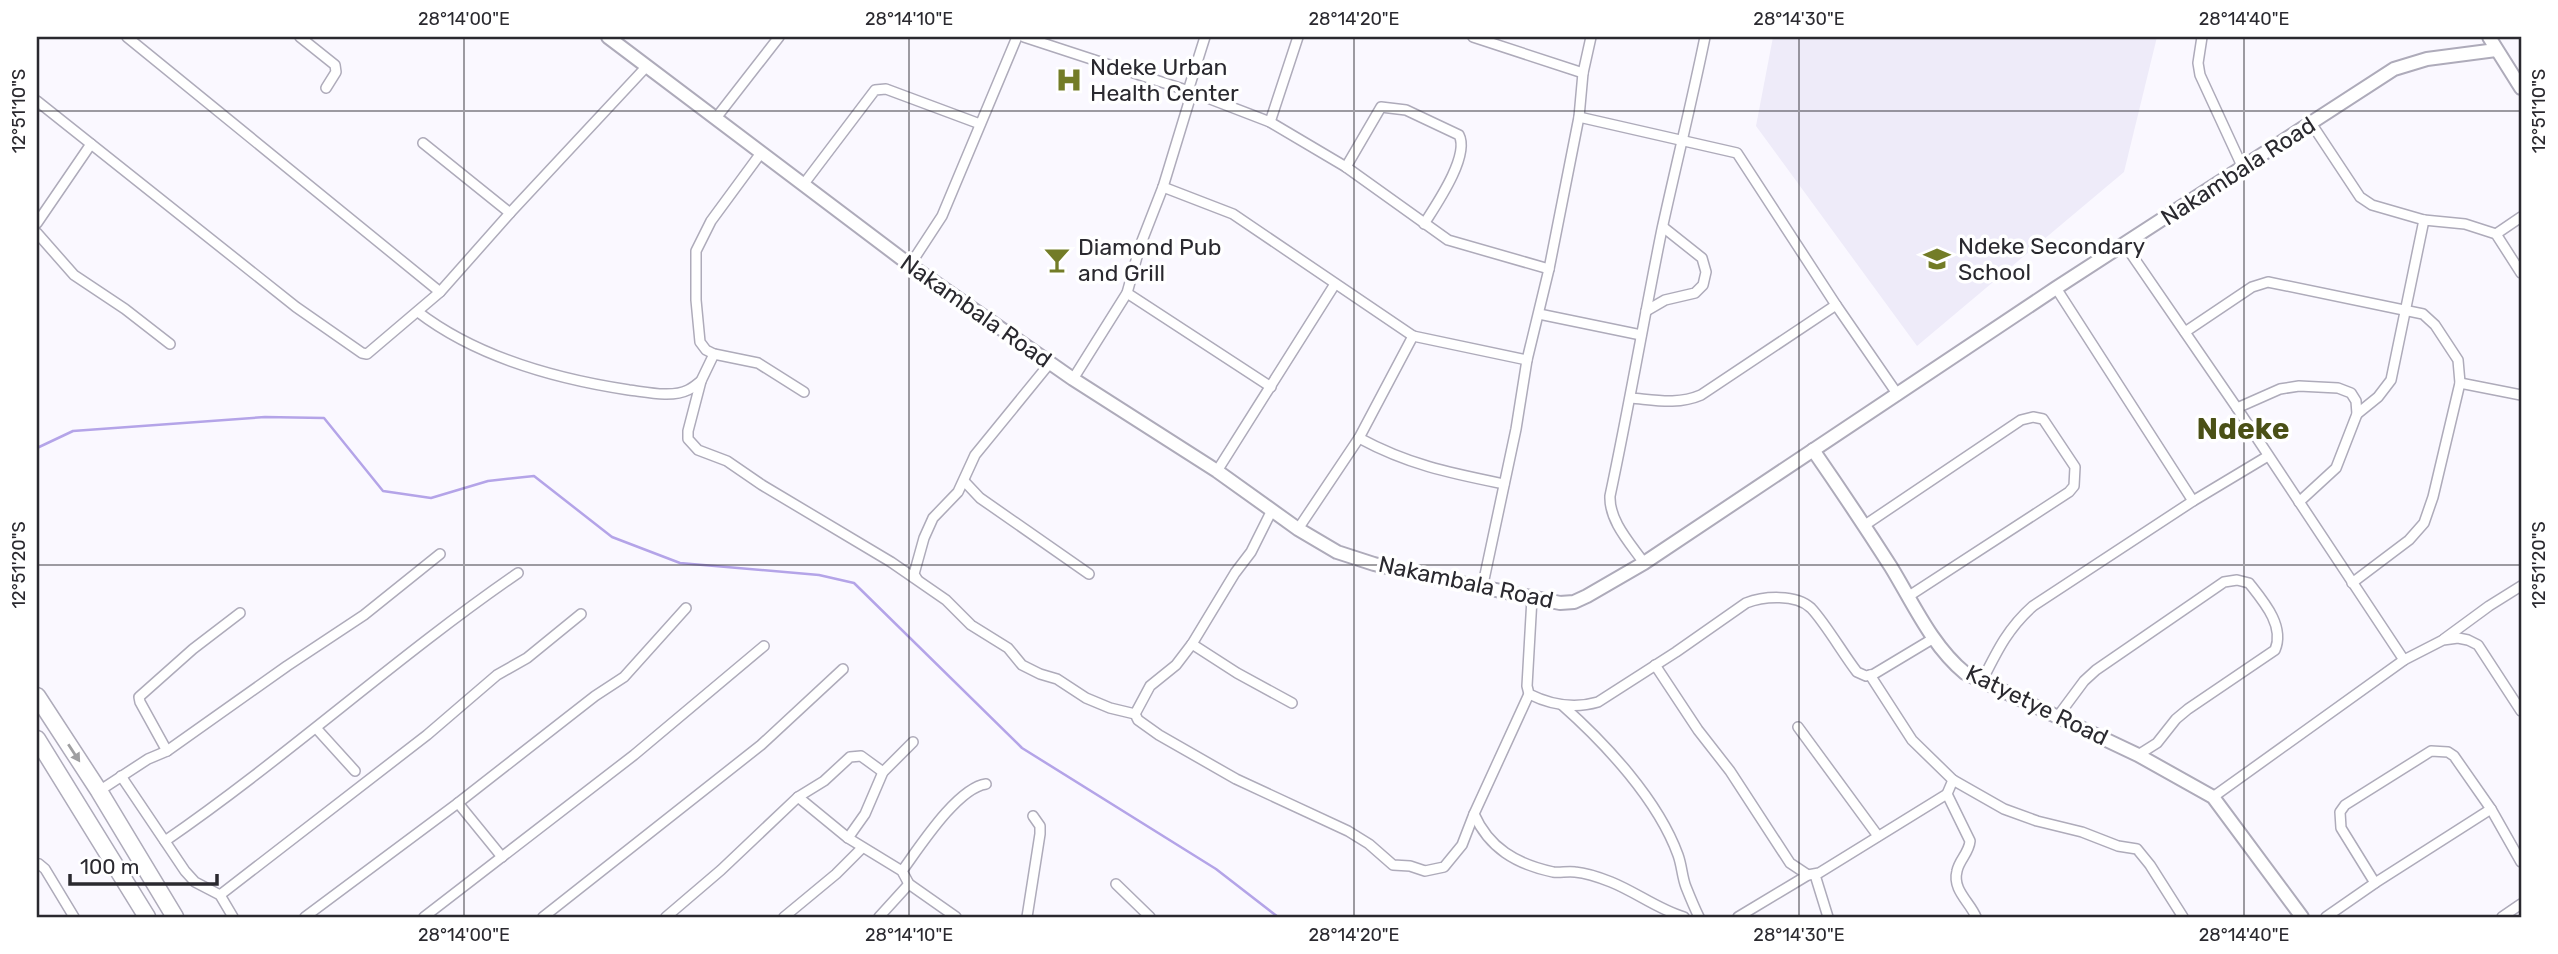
<svg xmlns="http://www.w3.org/2000/svg" width="2558" height="954" font-family="Rubik,sans-serif">
  <style>
    .built { fill: #eeebf9 }
    .lines { fill: none; stroke-linecap: round; stroke-linejoin: round }
    .stream { stroke: #b4a4e8; stroke-width: 2.5 }
    .street-casing { stroke: #aeabba; stroke-width: 12 }
    .secondary-casing { stroke: #aeabba; stroke-width: 16 }
    .highway-casing { stroke: #aeabba; stroke-width: 19 }
    .street { stroke: #fff; stroke-width: 9 }
    .secondary { stroke: #fff; stroke-width: 12 }
    .highway { stroke: #fff; stroke-width: 16 }
    .oneway { fill: #9f9fa1 }
    .ticks { fill: none; stroke: #2a292f; stroke-width: 2; stroke-opacity: 0.45 }
    .labels { text-anchor: middle; stroke-width: 7; stroke-linejoin: round; paint-order: stroke }
    .poi-label { font-size: 23px; fill: #2a292f; stroke: #fff; text-anchor: start }
    .street-label { font-size: 23px; fill: #2a292f; stroke: #fff }
    .district-label { font-size: 30px; font-weight: bold; fill: #4a5016; stroke: #fff }
    .neatline { fill: none; stroke: #2a292f; stroke-width: 2.5 }
    .ticks-label { font-size: 18px; text-anchor: middle; fill: #2a292f }
  </style>
  <rect width="100%" height="100%" fill="#faf8ff"/>
  <polygon class="built" points="1773,37 2157,37 2124,172 1917,346 1756,126"/>
  <g class="lines">
    <polyline class="stream" points="37,448 73,431 265,417 324,418 383,491 431,498 488,481 534,476 612,537 680,563 819,575 854,583 1022,748 1216,869 1278,917"/>
    <g class="street-casing">
      <g id="street">
        <polyline points="127,37 440,292"/>
        <polyline points="300,37 335,65 336,72 326,88"/>
        <polyline points="1024,37 1192,92 1270,122 1346,167 1448,240 1549,269"/>
        <polyline points="1473,37 1583,73"/>
        <polyline points="2202,37 2198,63 2200,75 2242,166"/>
        <polyline points="1188,91 1205,37"/>
        <polyline points="37,101 296,307 362,353 367,354 440,292 510,213 647,66"/>
        <polyline points="1579,117 1737,153 1836,305 1898,395"/>
        <polyline points="716,118 779,37"/>
        <polyline points="1270,122 1298,37"/>
        <polyline points="2311,123 2360,197 2372,205 2424,220 2465,224 2496,234 2521,273"/>
        <polyline points="423,143 510,213"/>
        <polyline points="761,153 711,221 696,251 696,300 700,342 706,350 714,354 758,363 804,392"/>
        <path d="M1346,167L1381,107L1406,110L1459,135C1470,156 1436,205 1424,224"/>
        <polyline points="803,185 875,90 886,89 980,124"/>
        <polyline points="1163,187 1233,214 1413,336"/>
        <polyline points="37,223 91,144"/>
        <polyline points="37,233 74,275 125,309 170,344"/>
        <polyline points="2496,234 2521,217"/>
        <polyline points="2125,245 2237,408 2404,660"/>
        <polyline points="910,265 942,216 1017,37"/>
        <polyline points="2056,288 2193,501"/>
        <polyline points="1127,293 1271,387"/>
        <polyline points="1646,311 1665,300 1695,293 1703,285 1706,272 1702,258 1663,227"/>
        <path d="M418,312C478,358 556,379 629,390C646,392 672,398 688,390C693,388 697,384 701,381"/>
        <polyline points="1539,314 1641,335"/>
        <polyline points="2185,332 2252,287 2268,282 2423,314 2435,325 2458,360 2460,383 2433,497 2424,523 2409,540 2352,583"/>
        <polyline points="714,354 701,381 688,431 688,439 698,450 727,461 762,485 891,562 946,600 971,625 1008,648 1022,665 1040,674 1057,679 1086,698 1110,708 1135,714 1138,720 1159,735 1236,779 1348,831 1369,844 1393,865 1410,866 1425,871 1444,867 1462,845 1474,814"/>
        <polyline points="1073,379 1127,293 1140,246 1163,187 1192,92"/>
        <polyline points="2460,383 2521,395"/>
        <path d="M1631,398C1655,400 1678,405 1701,395L1836,305"/>
        <polyline points="2237,408 2280,389 2299,386 2338,388 2351,393 2356,401 2357,414 2336,468 2299,502"/>
        <polyline points="2357,414 2378,397 2391,380 2424,220"/>
        <path d="M1359,438C1409,465 1450,473 1504,484"/>
        <polyline points="1217,471 1335,284"/>
        <polyline points="964,481 980,498 1089,574"/>
        <polyline points="1865,525 2021,420 2033,417 2043,419 2075,467 2074,486 2069,492 1909,596"/>
        <polyline points="1298,529 1359,438 1413,336 1527,360"/>
        <path d="M1644,563C1630,543 1609,521 1610,496C1629,407 1644,318 1662,229C1676,165 1692,101 1705,37"/>
        <polyline points="917,579 914,574 924,538 933,518 958,492 975,455 1050,363"/>
        <polyline points="1482,589 1516,429 1527,360 1549,269 1579,117 1583,73 1591,37"/>
        <path d="M1532,598L1527,686L1529,694C1551,705 1574,709 1598,702L1676,652L1746,603C1764,596 1796,594 1811,608C1826,624 1843,654 1857,672L1866,676L1874,674L1934,638"/>
        <polyline points="2444,639 2489,606 2521,586"/>
        <polyline points="1192,644 1237,673 1292,703"/>
        <polyline points="1655,665 1698,730 1730,771 1790,863 1808,875"/>
        <polyline points="1870,675 1912,740 1953,780 2004,809 2037,821 2082,832 2118,846 2137,849 2150,865 2183,917"/>
        <path d="M1982,681C1997,651 2008,628 2033,606L2193,501L2268,456"/>
        <path d="M1529,694L1474,814C1489,848 1516,864 1553,872C1560,873 1567,871 1575,872C1586,873 1601,878 1611,882C1636,892 1659,910 1684,917"/>
        <path d="M1562,705C1606,744 1658,800 1678,855C1682,866 1682,877 1686,887C1690,897 1694,907 1699,917"/>
        <polyline points="1135,714 1150,686 1176,665 1192,644 1235,573 1251,552 1272,510"/>
        <path d="M2058,716L2084,681L2096,670L2224,582L2237,580L2249,583C2264,602 2285,626 2275,650L2188,709L2176,719L2157,743L2138,755"/>
        <polyline points="1798,727 1878,836"/>
        <polyline points="316,728 355,771"/>
        <polyline points="167,751 140,702 139,697 193,649 240,613"/>
        <polyline points="121,776 185,871 195,882 220,895 233,917"/>
        <path d="M1953,780L1947,794L1970,841C1969,853 1959,860 1957,871C1952,890 1970,902 1976,917"/>
        <polyline points="99,791 148,759 167,751 287,666 364,615 440,554"/>
        <polyline points="798,797 848,838 902,871 909,884 956,917"/>
        <polyline points="2213,797 2404,660 2443,640 2458,638 2468,640 2478,645 2521,711"/>
        <polyline points="458,803 502,857"/>
        <polyline points="848,838 865,814 883,772 913,742"/>
        <path d="M165,841C287,757 396,657 518,573"/>
        <polyline points="37,866 39,864 45,869 74,917"/>
        <path d="M902,871C919,848 957,788 986,784"/>
        <polyline points="1815,875 1828,917"/>
        <polyline points="2375,883 2341,828 2340,812 2345,805 2431,751 2448,752 2454,756 2491,809 2521,862"/>
        <polyline points="1116,884 1150,917"/>
        <polyline points="220,895 427,735 497,675 527,658 581,614"/>
        <polyline points="305,917 458,803 595,696 624,677 686,608"/>
        <polyline points="424,917 634,755 764,646"/>
        <polyline points="543,917 761,745 843,669"/>
        <polyline points="666,917 721,870 798,797 824,781 850,757 861,756 883,772"/>
        <polyline points="784,917 836,874 862,848"/>
        <polyline points="879,917 909,884"/>
        <polyline points="1027,917 1040,834 1040,826 1033,816"/>
        <polyline points="1738,917 1808,875 1819,873 1947,794"/>
        <polyline points="2326,917 2375,883 2491,809"/>
        <polyline points="2502,917 2521,904"/>
      </g>
    </g>
    <g class="secondary-casing">
      <g id="secondary">
        <polyline points="608,37 910,265 1073,379 1217,471 1298,529 1337,552 1374,564 1417,574 1560,603 1574,602 1587,596 1644,563 2056,288 2394,69 2427,59 2496,50"/>
        <polyline points="2489,37 2521,88"/>
        <path d="M1813,450C1840,489 1866,528 1891,567C1913,603 1932,646 1965,673L2138,755L2213,797L2302,917"/>
      </g>
    </g>
    <g class="highway-casing">
      <g id="highway">
        <polyline points="37,696 99,791 175,917"/>
        <polyline points="37,739 147,917"/>
      </g>
    </g>
    <use href="#street" class="street"/>
    <use href="#secondary" class="secondary"/>
    <use href="#highway" class="highway"/>
  </g>
  <defs><path id="oneway-solid" d="M-6-.8H1V-3.2L6.5 0L1 3.2V.8H-6Z" transform="scale(1.75)"/></defs>
  <use class="oneway" href="#oneway-solid" transform="translate(74 753) rotate(57)"/>
  <path class="ticks" d="M464,37V917M909,37V917M1354,37V917M1799,37V917M2244,37V917M37,111H2521M37,565H2521"/>
  <defs>
    <g id="hospital-bare" transform="scale(2.1)"><path d="M-5-5h3v3.5h4V-5h3V5h-3V1.5h-4V5h-3Z" fill="#737c27" stroke="#fff" stroke-width="2.5" paint-order="stroke"/></g>
    <g id="school-bare" transform="scale(2.1)"><path d="M0-5L7-2L0 1L-7-2ZM-4 1L0 2.5L4 1V4Q0 6-4 4Z" fill="#737c27" stroke="#fff" stroke-width="2.5" paint-order="stroke"/></g>
    <g id="bar-bare" transform="scale(2.1)"><path d="M-6-5H6L.8 .8V4.5H3.5V6h-7V4.5H-.8V.8Z" fill="#737c27" stroke="#fff" stroke-width="2.5" paint-order="stroke"/></g>
  </defs>
  <g fill-rule="evenodd">
    <use href="#hospital-bare" x="1069" y="80"/>
    <use href="#school-bare" x="1937" y="259"/>
    <use href="#bar-bare" x="1057" y="260"/>
  </g>
  <g class="labels">
    <g class="poi-label">
      <text x="1090" y="75">Ndeke Urban<tspan x="1090" dy="26">Health Center</tspan></text>
      <text x="1958" y="254">Ndeke Secondary<tspan x="1958" dy="26">School</tspan></text>
      <text x="1078" y="255">Diamond Pub<tspan x="1078" dy="26">and Grill</tspan></text>
    </g>
    <g class="street-label">
      <text transform="translate(2238 171) rotate(-33)" y="8">Nakambala Road</text>
      <text transform="translate(976 311) rotate(35)" y="8">Nakambala Road</text>
      <text transform="translate(1466 582) rotate(12)" y="8">Nakambala Road</text>
      <text transform="translate(2037 705) rotate(26)" y="8">Katyetye Road</text>
    </g>
    <g class="district-label">
      <text x="2243" y="439">Ndeke</text>
    </g>
  </g>
  <rect width="2558" height="954" fill="none" stroke="#ffffff" stroke-width="77"/>
  <path d="M70 874v10h147v-10" fill="none" stroke="#2a292f" stroke-width="3.5"/>
  <text x="80" y="874" font-size="21" fill="#2a292f" stroke="#ffffff" stroke-width="5" paint-order="stroke">100 m</text>
  <rect x="38" y="38" width="2482" height="878" class="neatline"/>
  <g class="ticks-label">
    <text x="464" y="25">28°14'00"E</text>
    <text x="909" y="25">28°14'10"E</text>
    <text x="1354" y="25">28°14'20"E</text>
    <text x="1799" y="25">28°14'30"E</text>
    <text x="2244" y="25">28°14'40"E</text>
    <text transform="translate(19 111) rotate(-90)" y="6">12°51'10"S</text>
    <text transform="translate(2539 111) rotate(-90)" y="6">12°51'10"S</text>
    <text transform="translate(19 565) rotate(-90)" y="6">12°51'20"S</text>
    <text transform="translate(2539 565) rotate(-90)" y="6">12°51'20"S</text>
    <text x="464" y="941">28°14'00"E</text>
    <text x="909" y="941">28°14'10"E</text>
    <text x="1354" y="941">28°14'20"E</text>
    <text x="1799" y="941">28°14'30"E</text>
    <text x="2244" y="941">28°14'40"E</text>
  </g>
</svg>
